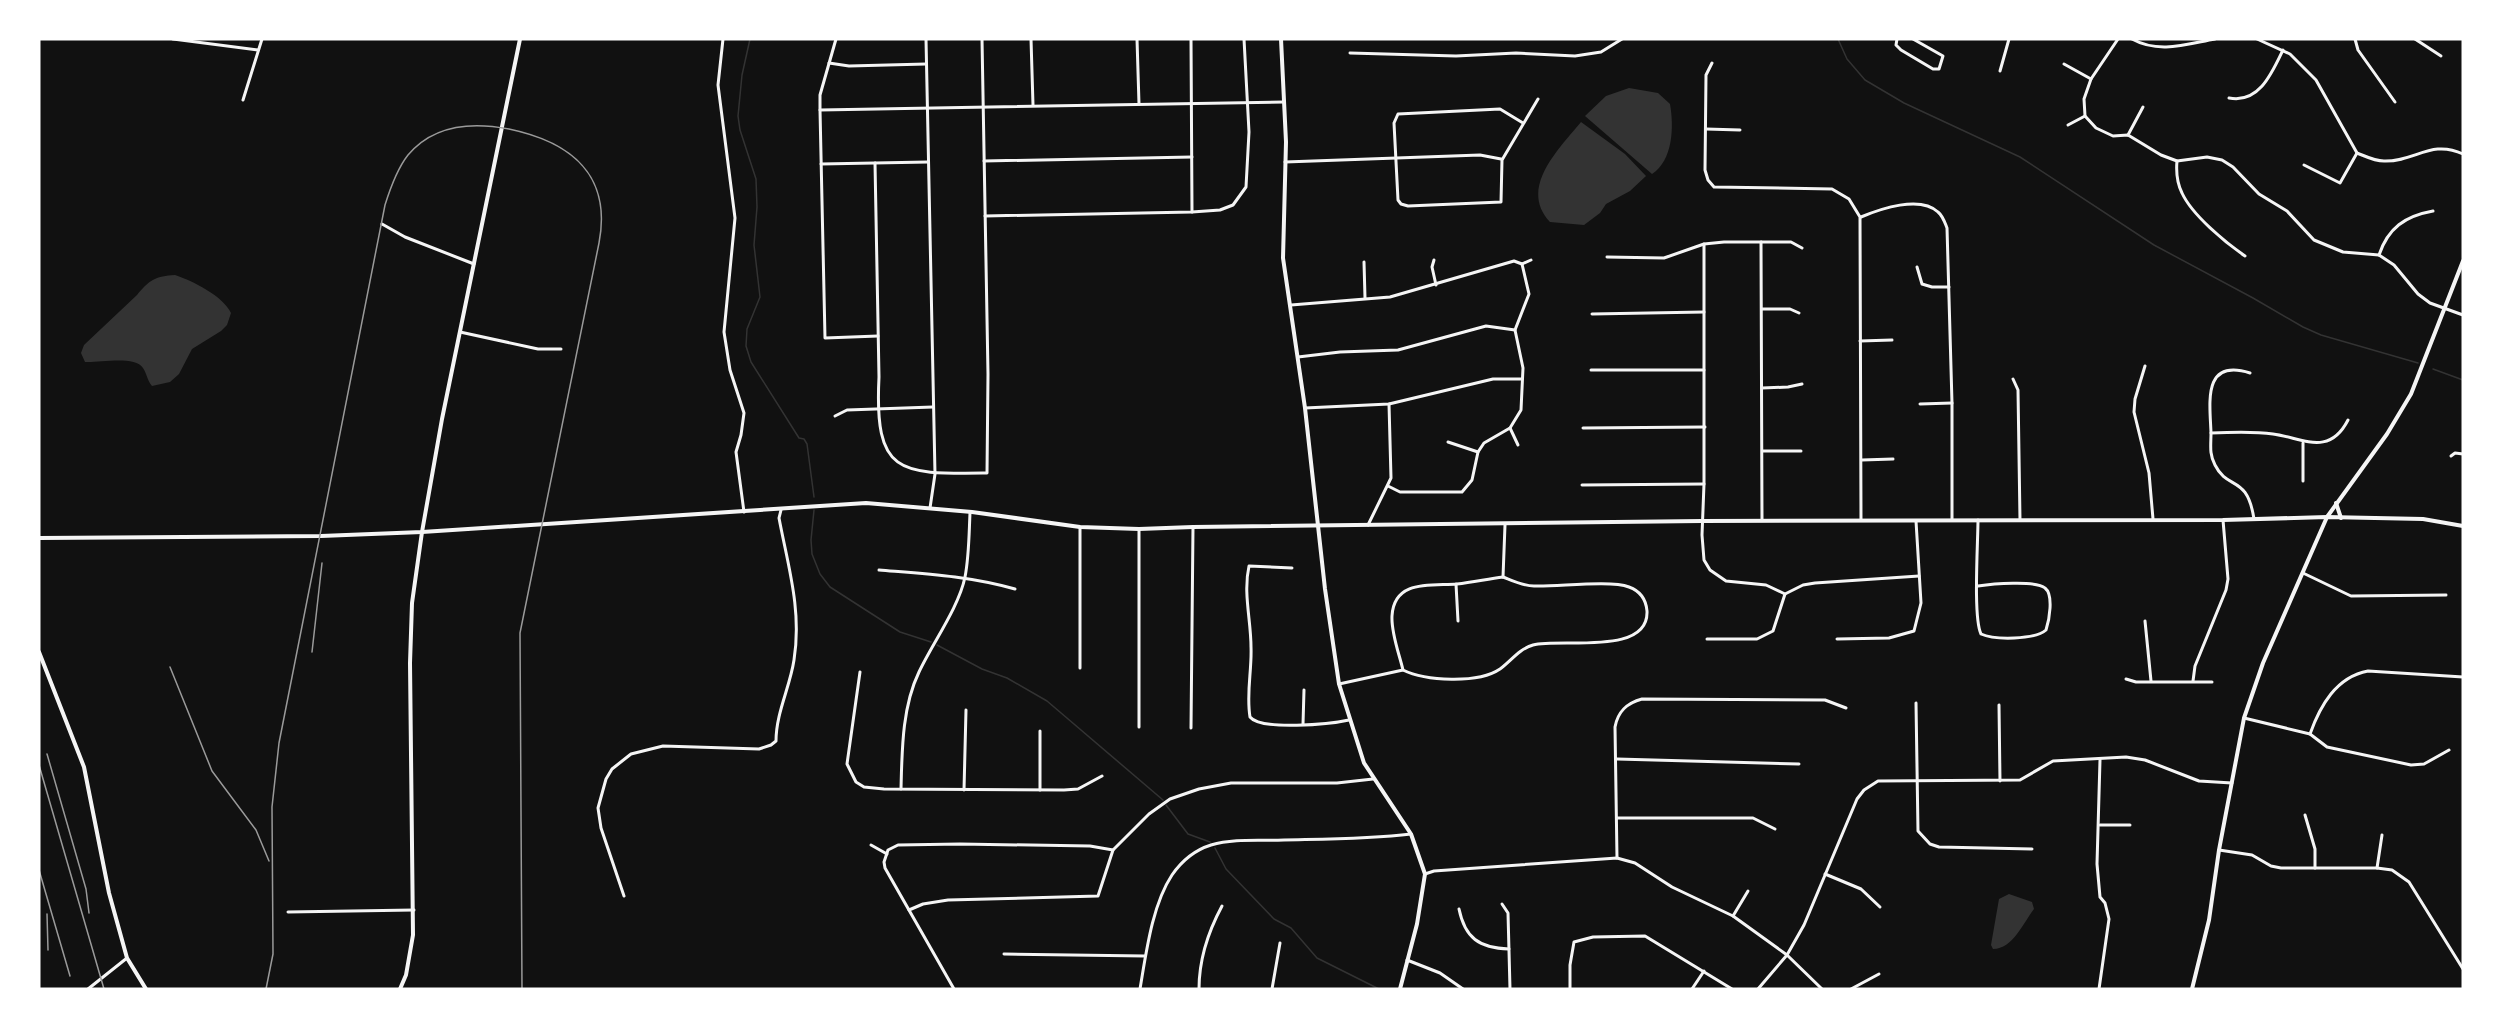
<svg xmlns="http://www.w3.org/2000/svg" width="2502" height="1028" font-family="Signika,sans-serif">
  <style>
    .water { fill: #333 }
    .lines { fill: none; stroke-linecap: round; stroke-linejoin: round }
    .stream { stroke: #333; stroke-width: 1.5 }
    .minor { stroke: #f5f5f5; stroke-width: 3 }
    .tertiary { stroke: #f5f5f5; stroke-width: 4 }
    .secondary { stroke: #f5f5f5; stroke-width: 4 }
    .rail { stroke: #9a9a9a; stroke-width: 1.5 }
  </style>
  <rect width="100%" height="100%" fill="#111"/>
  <g class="water">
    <path d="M1629,88L1658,93L1670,104C1674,127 1673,160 1652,174L1585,116L1606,96Z"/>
    <path d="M1581,122L1625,154L1646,176L1630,191L1606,204L1600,213L1584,225L1550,222C1518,188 1559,149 1581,122Z"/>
    <path d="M175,275C193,281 223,296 231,313L227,325L221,331L192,349L179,374L170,382L152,386C147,380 147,374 143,368C135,355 98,363 85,362L81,353L84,345L137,295C149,280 156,276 175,275Z"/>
    <path d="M2009,894L2032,902L2034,909C2023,923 2013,949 1993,949L1991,945L1999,899Z"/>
  </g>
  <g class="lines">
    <g class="stream">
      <polyline points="750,39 742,75 738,116 740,130 756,179 757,207 754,245 760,297 747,329 746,346 751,362 799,438 804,439 807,444 814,497"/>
      <polyline points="1838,39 1847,59 1865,80 1904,103 2020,157 2154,245 2253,298 2303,327 2321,335 2418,363"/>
      <polyline points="2433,369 2463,380"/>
      <polyline points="814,510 811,540 812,554 820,574 830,587 900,632 931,642"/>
      <polyline points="937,645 982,669 1007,678 1047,701 1163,800"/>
      <polyline points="1166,805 1188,834 1210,842"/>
      <polyline points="1215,848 1226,869 1274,919 1291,928 1317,958 1379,989"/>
    </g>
    <g class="minor">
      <polyline points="173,39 258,50"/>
      <polyline points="723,39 718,85 735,218 724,332 730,370 744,413 741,435 736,452 744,512"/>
      <polyline points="836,39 820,95 820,110 825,338 878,336"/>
      <polyline points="926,39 935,474 930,508"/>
      <polyline points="1031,39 1033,105"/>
      <polyline points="1137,39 1139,104"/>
      <polyline points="1191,39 1192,212"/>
      <polyline points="1897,39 1896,45 1901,50 1933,69 1939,69 1943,56 1913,39"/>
      <polyline points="2118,39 2091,79 2084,99 2085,116 2096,128 2113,136 2128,135 2161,155 2177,161 2207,157 2222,160 2233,167 2259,194 2287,211 2314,240 2343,252 2379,255 2394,265 2418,294 2430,303 2463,315"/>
      <path d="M2132,39C2159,54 2187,44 2215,39"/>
      <path d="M2257,39L2290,54L2316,80L2357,153C2365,156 2374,161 2384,161C2415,162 2431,139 2463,154"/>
      <polyline points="2355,39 2358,50 2395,102"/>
      <polyline points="2415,39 2441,56"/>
      <polyline points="1350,53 1456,56 1516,53 1575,56 1601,52 1622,39"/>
      <polyline points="829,63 849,66 926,64"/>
      <polyline points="1712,63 1706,75 1705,170 1708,180 1714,187 1832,189 1849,199 1860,217 1861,520"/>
      <polyline points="2064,64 2091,79"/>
      <polyline points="2000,71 2009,39"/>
      <path d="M2229,98C2259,104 2272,73 2283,50"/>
      <polyline points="243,100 262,39"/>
      <polyline points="820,110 1284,102"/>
      <polyline points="1523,123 1500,109 1398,114 1394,123 1398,200 1401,204 1408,206 1501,202 1502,160 1538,99"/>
      <polyline points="2068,125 2085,116"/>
      <polyline points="1706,129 1740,130"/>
      <polyline points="2128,135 2143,107"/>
      <polyline points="984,161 1192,157"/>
      <path d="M2177,161C2176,172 2177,183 2182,193C2192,215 2226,243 2245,256"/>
      <polyline points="1285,162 1480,155 1501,159"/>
      <path d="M875,163L879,377C874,476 900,474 987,473L988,374L982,39"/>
      <polyline points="821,164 928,162"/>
      <polyline points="2304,165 2340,183 2357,153"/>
      <polyline points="985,216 1192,212 1220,210 1233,205 1246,187 1249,132 1244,39"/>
      <path d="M1861,217C1880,209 1920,195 1938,212C1943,216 1945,223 1947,228L1952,403V520"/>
      <polyline points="382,224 405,237 474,264"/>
      <polyline points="1761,242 1762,520"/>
      <polyline points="1704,244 1704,484 1702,535 1704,560 1710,570 1726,581 1766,585 1785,594"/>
      <path d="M2379,255C2388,228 2405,216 2433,211"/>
      <polyline points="1607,257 1664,258 1704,244 1724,242 1791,242 1802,248"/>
      <polyline points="1434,260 1432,267 1436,285"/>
      <polyline points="1364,262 1365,298"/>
      <polyline points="1522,264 1531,260"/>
      <polyline points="1917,267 1922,284 1932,287 1949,287"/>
      <polyline points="1291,305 1390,297 1514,261 1522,264"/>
      <polyline points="1762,309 1790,309 1799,313"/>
      <polyline points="1592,314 1704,312"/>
      <polyline points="460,332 538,349 561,349"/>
      <polyline points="1860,341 1892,340"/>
      <polyline points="1298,357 1340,352 1398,350 1486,326 1515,330"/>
      <polyline points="2145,366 2135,399 2134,412 2149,473 2153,519"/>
      <polyline points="1591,370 1704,370"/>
      <path d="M2250,373C2202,358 2210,403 2211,433C2211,445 2209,454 2215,465C2228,491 2247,474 2254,519"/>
      <polyline points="2013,379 2018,390 2020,520"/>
      <polyline points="1762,388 1788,387 1802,384"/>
      <polyline points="1920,404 1952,403"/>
      <polyline points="1305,408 1389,404 1493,379 1522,379"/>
      <polyline points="835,416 847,410 933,407"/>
      <polyline points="1510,428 1518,445"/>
      <polyline points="1583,428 1705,427"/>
      <path d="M2211,433C2232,432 2253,431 2273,434C2303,438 2329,457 2348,420"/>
      <polyline points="1448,442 1478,452"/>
      <polyline points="1763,451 1801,451"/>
      <polyline points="2451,456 2455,453 2463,454"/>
      <polyline points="1862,460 1893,459"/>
      <polyline points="2303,481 2303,443"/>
      <polyline points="1582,485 1704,484"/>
      <polyline points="1388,486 1400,492 1462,492 1472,480 1478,452 1484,443 1510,428 1521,410 1523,368 1515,330 1529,294 1522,264"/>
      <path d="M1978,520C1978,542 1973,618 1981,634C1994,640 2035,640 2046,630C2049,621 2054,595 2045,588C2036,580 1991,584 1978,586"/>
      <polyline points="1368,525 1391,478 1389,404"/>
      <polyline points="1139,529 1139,727"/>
      <path d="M1292,568L1249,566C1243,593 1251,620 1251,647C1252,671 1246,693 1250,717C1261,731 1331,724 1349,720"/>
      <path d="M879,570C928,574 968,576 1015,589"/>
      <polyline points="2303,573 2351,596 2446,595"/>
      <path d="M1503,577C1513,581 1523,586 1534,586C1557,587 1610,580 1629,587C1640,591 1646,599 1647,611C1649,656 1562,638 1533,645C1519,649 1511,661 1500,669C1478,684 1425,681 1403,670C1399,653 1391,633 1392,616C1394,579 1432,586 1457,584C1473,582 1488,579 1503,577Z"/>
      <polyline points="1503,577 1505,525"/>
      <polyline points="1456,584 1458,621"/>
      <polyline points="2145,621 2151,681"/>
      <polyline points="1707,639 1757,639 1773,631 1785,594 1803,585 1815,583 1919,576"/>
      <polyline points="1837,639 1889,638 1914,631 1921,603 1916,521"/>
      <polyline points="1080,668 1080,527"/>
      <polyline points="860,672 847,764 856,782 864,787 884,789 1064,790 1078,789 1102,776"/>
      <polyline points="2126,679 2136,682 2212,682"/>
      <polyline points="2193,681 2195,666 2226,590 2228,579 2223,520"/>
      <polyline points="1339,684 1403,670"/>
      <polyline points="1916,703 1918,831 1930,844 1939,847 2032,849"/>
      <polyline points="1999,705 2000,781"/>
      <polyline points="2244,718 2310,734 2327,747 2411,765 2424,764 2449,750"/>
      <polyline points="1303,724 1304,690"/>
      <polyline points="1191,728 1193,527"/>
      <polyline points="1040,731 1040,790"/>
      <path d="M2310,734C2320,706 2336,677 2368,671L2463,677"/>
      <polyline points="1617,759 1799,764"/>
      <path d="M901,789C902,751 902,707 919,672C932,644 959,607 965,577C969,557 969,534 970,513"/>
      <polyline points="964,790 966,710"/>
      <polyline points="2305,815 2315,849 2315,868"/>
      <polyline points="1617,818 1753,818 1775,829"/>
      <polyline points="2100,825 2130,825"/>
      <polyline points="871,845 887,854"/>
      <polyline points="2219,850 2252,855 2271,866 2281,868 2377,868 2392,870 2409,882 2463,969"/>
      <path d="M1617,858L1615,727C1618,711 1627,703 1642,699L1825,700L1846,708"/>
      <polyline points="2377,868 2382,835"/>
      <polyline points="1425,874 1434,871 1617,858 1635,863 1672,887 1733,916 1787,955 1822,989"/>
      <polyline points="1825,874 1861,889 1880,907"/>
      <path d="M624,896L601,828L598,808L606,779L612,769L631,754L663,746L759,749L771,745L776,741C776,713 790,687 794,660C802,610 788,566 779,518L781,510"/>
      <polyline points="1502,904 1508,913 1510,989"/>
      <path d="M1459,909C1465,938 1479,948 1509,949"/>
      <polyline points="909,910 923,904 948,900 1098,896 1113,850 1149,814 1170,799 1199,789 1231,783 1337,783 1373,779"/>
      <polyline points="288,912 414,910"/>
      <polyline points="1733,916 1748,891"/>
      <polyline points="1004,954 1145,956"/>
      <polyline points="1407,960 1440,973 1463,989"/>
      <polyline points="88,989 127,958"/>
      <polyline points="954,989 885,868 884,862 888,850 898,845 960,844 1090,846 1113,850"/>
      <path d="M1140,989C1146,954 1152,905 1172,875C1181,862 1195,850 1211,845C1234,838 1260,841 1284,840C1327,839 1369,839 1411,834"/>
      <path d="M1199,989C1199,959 1208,932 1222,906"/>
      <polyline points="1272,989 1280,943"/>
      <polyline points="1570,989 1570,965 1574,942 1593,937 1645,936 1732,989"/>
      <polyline points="1692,989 1704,971"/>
      <polyline points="1758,989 1787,955 1804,925 1857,799 1864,790 1878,781 2020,780 2053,761 2126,757 2145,760 2199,781 2232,783"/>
      <polyline points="1851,989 1879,974"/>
      <polyline points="2099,989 2109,919 2105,903 2100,897 2097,864 2100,760"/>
    </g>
    <g class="tertiary">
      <polyline points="1281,39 1286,142 1283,258 1305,408 1325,589 1339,684 1364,763 1411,834 1425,874 1417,924 1400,989"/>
      <polyline points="2336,503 2341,518"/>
      <polyline points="39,538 321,536 422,532 866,503 972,512 1080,527 1139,529 1193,527 1702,521 2223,520 2327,517 2423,519 2463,526"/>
      <polyline points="2192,989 2209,920 2219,850 2244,718 2263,663 2327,517 2387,434 2411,394 2463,261"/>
    </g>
    <g class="secondary">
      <polyline points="39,652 84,767 109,893 127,958 146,989"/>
      <polyline points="400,989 406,975 413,935 410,663 412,603 422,532 442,419 520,39"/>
    </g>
    <g class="rail">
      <polyline points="312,652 322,563"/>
      <polyline points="170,667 212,771 256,830 269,861"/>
      <polyline points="47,754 86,889 89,913"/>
      <polyline points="39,765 104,989"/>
      <polyline points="39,870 70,976"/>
      <polyline points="47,914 48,950"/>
      <path d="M266,989L273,954L272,807L279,743L385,205C390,189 397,169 408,155C434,124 473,122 509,129C571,142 612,175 599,243L520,633L522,989"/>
    </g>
  </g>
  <rect width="2502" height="1028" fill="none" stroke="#ffffff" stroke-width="81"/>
</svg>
